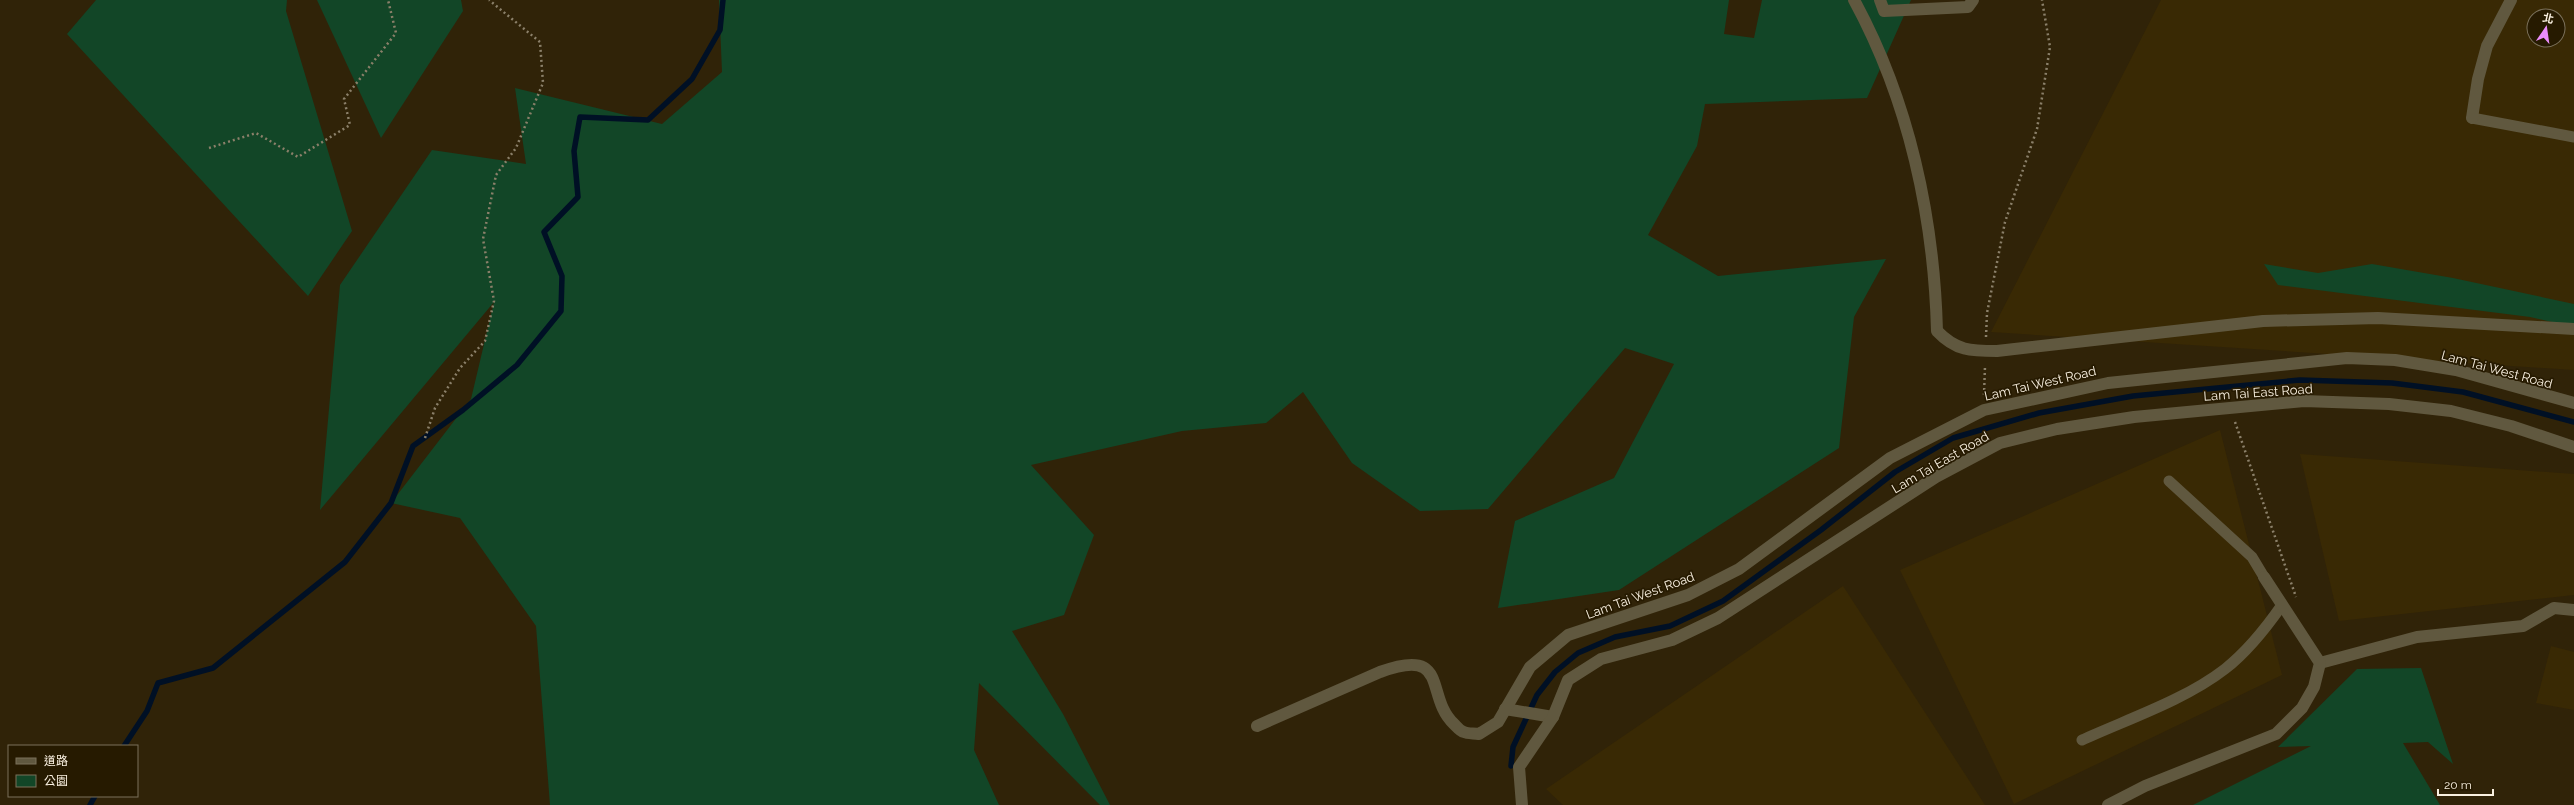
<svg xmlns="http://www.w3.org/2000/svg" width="2574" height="805" font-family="Raleway,'Noto Sans TC',sans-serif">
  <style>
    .built { fill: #392904; fill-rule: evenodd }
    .green { fill: #124627 }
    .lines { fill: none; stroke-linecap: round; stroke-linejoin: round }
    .stream { stroke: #001025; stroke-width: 5.5 }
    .path { stroke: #8b806a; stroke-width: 2.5; stroke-dasharray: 2 3; stroke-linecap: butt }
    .service { stroke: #60583f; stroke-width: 11 }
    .minor { stroke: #60583f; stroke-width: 12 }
    .labels { text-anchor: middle; stroke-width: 3.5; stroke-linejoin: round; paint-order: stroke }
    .street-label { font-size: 13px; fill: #f9f0e0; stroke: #261a00 }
  </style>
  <rect width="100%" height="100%" fill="#302308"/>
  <g class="built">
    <path d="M2161,0H2574V370L1991,332ZM2534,16H2558V40H2534Z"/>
    <polygon points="2220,430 2282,675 2014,804 1900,570"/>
    <polygon points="2300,454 2574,474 2574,595 2339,621"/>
    <polygon points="1843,586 1985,805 1563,805 1546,789"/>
    <polygon points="2551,646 2574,652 2574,710 2536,703"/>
  </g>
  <g class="green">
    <polygon points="96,0 287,0 286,11 352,231 308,296 67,34"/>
    <polygon points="317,0 461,0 463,11 381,138"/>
    <polygon points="719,0 1729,0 1724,34 1754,38 1762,0 1911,0 1867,98 1705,104 1697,146 1648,235 1718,276 1886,259 1854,317 1839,448 1619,590 1498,608 1515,521 1614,478 1674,364 1625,348 1488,509 1420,511 1352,463 1303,392 1266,423 1182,431 1031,465 1094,535 1064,615 1012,631 1063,714 1110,805 1100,805 979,683 974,750 999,805 550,805 536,626 460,518 391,503 471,399 494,302 320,510 340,285 432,150 526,164 515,88 662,124 722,72"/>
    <polygon points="2264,264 2318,273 2372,264 2453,278 2574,304 2574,327 2530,317 2278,285"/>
    <polygon points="2421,668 2453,764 2428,742 2403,743 2440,805 2193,805 2311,746 2278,747 2357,669"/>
  </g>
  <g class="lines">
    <g class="stream">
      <polyline points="124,746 147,711 158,683 213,668 345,562 391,503 413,446 463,410 517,365 561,311 562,276 544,232 578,197 574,151 580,117 648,120 692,79 720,30 723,0"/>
      <polyline points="1511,766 1513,747 1537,695 1555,672 1578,653 1615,637 1670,626 1723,601 1821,530 1895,472 1953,438 2039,413 2133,396 2300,380 2392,383 2463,392 2574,422"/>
      <polyline points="90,805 95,796"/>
    </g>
    <g class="path">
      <polyline points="209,148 256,133 298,157 350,125 344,99 396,33 388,0"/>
      <polyline points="1986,337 1987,313 2005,222 2037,129 2050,47 2042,0"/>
      <polyline points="1984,395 1985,366"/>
      <polyline points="2235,422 2296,597"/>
      <polyline points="425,438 435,408 460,368 485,341 494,301 483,239 496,175 516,148 543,83 540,42 489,0"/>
    </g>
    <g class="service">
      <polyline points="2472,118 2574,137"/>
      <polyline points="2169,481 2252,557 2264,577"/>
      <path d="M2082,740C2128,719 2185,700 2225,669C2248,651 2266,628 2282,605"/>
    </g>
    <g class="minor">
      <path d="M1854,0C1909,101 1934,217 1937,331C1956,351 1971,351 1997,351L2263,321L2378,318L2574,329"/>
      <polyline points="1880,0 1884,11 1968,7 1973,0"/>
      <polyline points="2472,118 2478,79 2487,46 2511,0"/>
      <polyline points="2320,663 2417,637 2523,626 2554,608 2574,610"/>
      <polyline points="1505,709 1553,717"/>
      <path d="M1257,726L1380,672C1451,646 1424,696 1454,724C1457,727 1460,731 1464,732C1468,734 1474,733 1479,734L1498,722L1530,667L1568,635L1688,595L1739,569L1890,458L1984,410L2108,383L2347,358L2395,360L2456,370L2574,403"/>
      <polyline points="1522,805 1519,767 1553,717 1568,680 1601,659 1672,640 1718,618 1936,477 2000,443 2057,429 2134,417 2304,401 2389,404 2451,411 2511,426 2574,447"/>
      <polyline points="2108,805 2145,786 2276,734 2302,708 2314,687 2320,663 2264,577"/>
    </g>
  </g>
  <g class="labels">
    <g class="street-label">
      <text transform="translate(2497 369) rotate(15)" y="5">Lam Tai West Road</text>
      <text transform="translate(2040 383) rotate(-13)" y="5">Lam Tai West Road</text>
      <text transform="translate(2258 392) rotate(-4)" y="5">Lam Tai East Road</text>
      <text transform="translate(1940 462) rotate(-30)" y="5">Lam Tai East Road</text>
      <text transform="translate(1640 595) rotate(-20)" y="5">Lam Tai West Road</text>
    </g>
  </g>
  <rect x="8" y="745" width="130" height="52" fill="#261a00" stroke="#7a705a"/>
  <rect x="16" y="758" width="20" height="6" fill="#60583f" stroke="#7a705a"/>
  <text x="44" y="765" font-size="12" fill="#f9f0e0">道路</text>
  <rect x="16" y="775" width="20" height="12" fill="#124627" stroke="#7a705a"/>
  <text x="44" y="785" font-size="12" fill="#f9f0e0">公園</text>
  <g transform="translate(2546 28) rotate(13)"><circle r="19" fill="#261a00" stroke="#7a705a"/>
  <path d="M0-3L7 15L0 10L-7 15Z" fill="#eb8dfc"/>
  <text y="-6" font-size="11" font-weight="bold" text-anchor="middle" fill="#f9f0e0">北</text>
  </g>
  <path d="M2438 789v6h55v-6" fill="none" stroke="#f9f0e0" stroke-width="2"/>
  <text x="2444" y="789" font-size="12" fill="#f9f0e0" stroke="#261a00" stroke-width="3" paint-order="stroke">20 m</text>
</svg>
